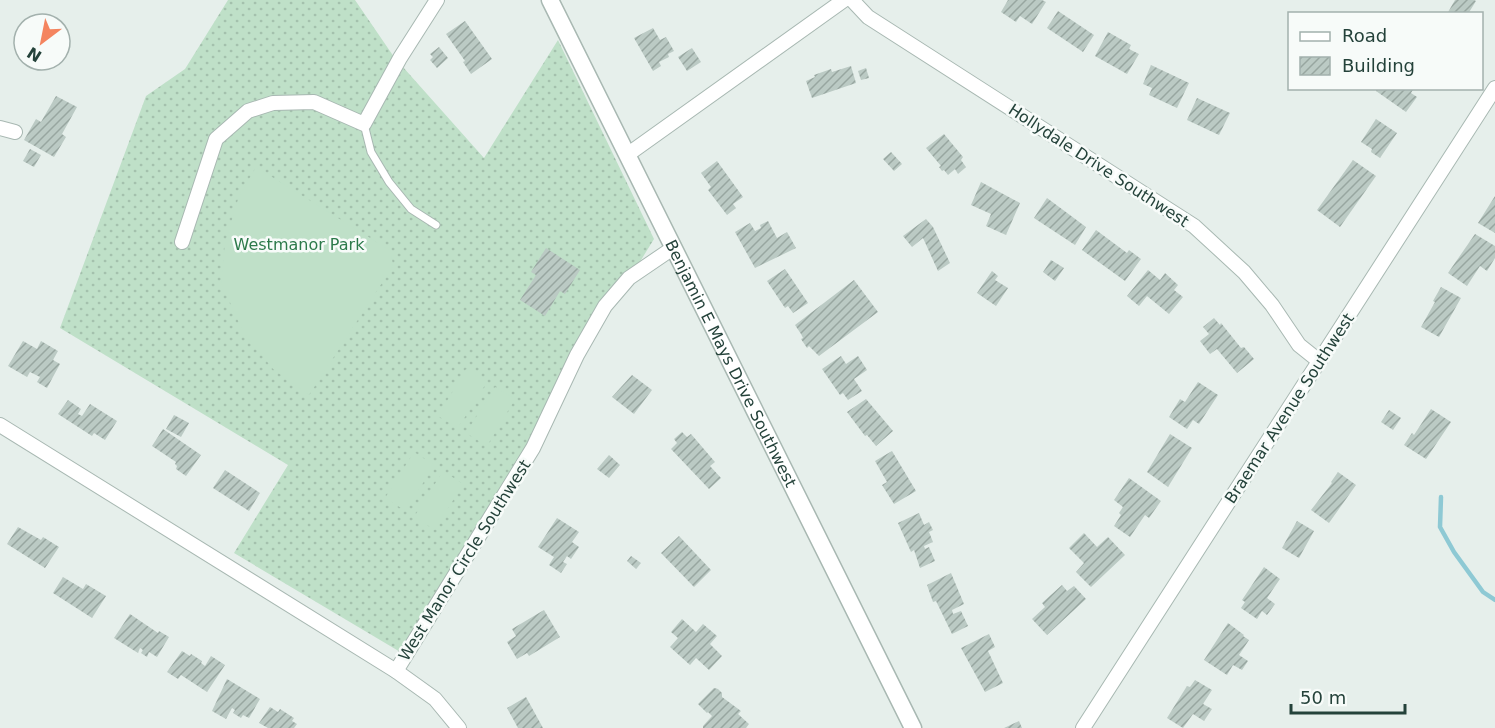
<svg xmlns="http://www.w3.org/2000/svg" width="1495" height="728" font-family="'DejaVu Sans',sans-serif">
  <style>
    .grass { fill: url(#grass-dots) }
    .pitch { fill: #bfe0c8 }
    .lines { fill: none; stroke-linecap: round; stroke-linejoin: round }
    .stream { stroke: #8ec9d4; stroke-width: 4.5 }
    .building { fill: url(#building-hatch) }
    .service-casing { stroke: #a8b8b2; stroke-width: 9 }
    .minor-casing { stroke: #a8b8b2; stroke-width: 16 }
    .tertiary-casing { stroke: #a8b8b2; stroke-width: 19 }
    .service { stroke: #fff; stroke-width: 7 }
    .minor { stroke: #fff; stroke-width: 14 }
    .tertiary { stroke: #fff; stroke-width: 16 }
    .labels { text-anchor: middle; stroke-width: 5; stroke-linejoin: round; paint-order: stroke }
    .street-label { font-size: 16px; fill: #24423a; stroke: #f7fbf9 }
    .park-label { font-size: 16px; fill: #2d7a4b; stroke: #f7fbf9 }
  </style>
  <defs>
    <pattern id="grass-dots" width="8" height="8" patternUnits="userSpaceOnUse" patternTransform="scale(1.5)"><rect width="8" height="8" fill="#bfe0c8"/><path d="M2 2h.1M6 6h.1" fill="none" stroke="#a4c1ad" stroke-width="1.8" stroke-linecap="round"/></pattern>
    <pattern id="building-hatch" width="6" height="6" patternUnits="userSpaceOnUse" patternTransform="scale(1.5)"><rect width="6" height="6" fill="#bbcac4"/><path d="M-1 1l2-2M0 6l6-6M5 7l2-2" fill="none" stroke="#98a6a0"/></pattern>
  </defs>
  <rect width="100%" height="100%" fill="#e6efeb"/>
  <polygon class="grass" points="228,0 355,0 394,57 484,158 558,40 654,239 596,333 407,656 234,553 288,465 60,328 146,96 185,69"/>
  <g class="pitch">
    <polygon points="256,167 391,251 393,266 309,395 273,369 243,332 221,282 225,243 239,196"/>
    <polygon points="466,369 487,382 458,428 438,416"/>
    <polygon points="495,387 515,399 487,446 466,433"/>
    <polygon points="414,452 434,465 406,511 385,498"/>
    <polygon points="443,471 463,484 435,530 414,517"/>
  </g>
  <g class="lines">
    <polyline class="stream" points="1441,497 1440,527 1454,552 1483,592 1495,600"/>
  </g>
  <g class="building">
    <polygon points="1008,0 1042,0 1046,2 1032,24 1020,16 1016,22 1001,12"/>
    <polygon points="1455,0 1474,0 1476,1 1468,14 1447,14"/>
    <polygon points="1058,11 1094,35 1083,52 1047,28"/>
    <polygon points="465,21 492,59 471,74 463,62 465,61 446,34"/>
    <polygon points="653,28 660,40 666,37 674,51 668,54 669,57 659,62 661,66 653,71 634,38"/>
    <polygon points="1108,32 1131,45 1129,49 1139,54 1127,74 1095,56"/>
    <polygon points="439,47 448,58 437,68 430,60 433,57 430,54"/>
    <polygon points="692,48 701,62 687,71 678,57"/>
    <polygon points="1151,65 1189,83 1177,108 1149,95 1152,88 1143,84"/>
    <polygon points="851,66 856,83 812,98 806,81 815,77 814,75 831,69 832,72"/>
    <polygon points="866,68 869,78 861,80 858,71"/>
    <polygon points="1377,88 1414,88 1411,93 1417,97 1406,112 1376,91"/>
    <polygon points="56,96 77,107 62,134 66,137 54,157 24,140 36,119 41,122"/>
    <polygon points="1197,98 1230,113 1219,135 1187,120"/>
    <polygon points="1376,119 1397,133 1380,158 1371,152 1372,149 1361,142"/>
    <polygon points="944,134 963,157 961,160 966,167 958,174 955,169 948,175 944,170 942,171 939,167 941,166 926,148"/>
    <polygon points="30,149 41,155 34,167 23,161"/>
    <polygon points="891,152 902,164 894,171 883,159"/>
    <polygon points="1353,160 1376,176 1340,227 1317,210"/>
    <polygon points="717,161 743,197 733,204 736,208 727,215 708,190 711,187 701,173"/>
    <polygon points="981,182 1020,203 1006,235 986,226 991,214 971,205"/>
    <polygon points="1495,196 1495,233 1478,223"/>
    <polygon points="1047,198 1086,227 1075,245 1034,218"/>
    <polygon points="926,219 933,227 950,263 938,271 923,238 912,247 903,236"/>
    <polygon points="768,221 777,238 787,232 796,248 755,268 735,232 750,223 755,231 761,228 760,225"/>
    <polygon points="1096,230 1127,253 1129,250 1141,259 1125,281 1082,250"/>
    <polygon points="1475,234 1495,246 1495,258 1487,271 1480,266 1467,286 1448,273"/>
    <polygon points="546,248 580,270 565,294 560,291 545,316 520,300 536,275 531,272"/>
    <polygon points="1051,260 1064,268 1055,281 1043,272"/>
    <polygon points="785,269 808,303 793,313 788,306 785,308 767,281"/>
    <polygon points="1148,270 1160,280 1165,273 1178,285 1174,290 1183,297 1169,314 1147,296 1139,306 1127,296"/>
    <polygon points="992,271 998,276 995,280 1008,288 996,306 977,293"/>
    <polygon points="854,280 878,312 819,356 809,346 807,348 801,339 803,338 801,334 795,325"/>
    <polygon points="1441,287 1461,298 1439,337 1421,327 1435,302 1433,301"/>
    <polygon points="1214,318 1220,325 1221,323 1241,348 1244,347 1254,359 1237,373 1217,349 1210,354 1200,341 1209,334 1203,327"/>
    <polygon points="23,341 37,349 41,341 58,351 53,360 60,364 47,388 37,382 40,377 30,372 27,377 8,366"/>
    <polygon points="841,356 846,364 858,356 867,370 854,379 862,391 848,400 843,393 840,395 822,369"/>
    <polygon points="632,375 652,390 634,414 612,397"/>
    <polygon points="1198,382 1218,395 1199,424 1193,420 1187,429 1169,417 1180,399 1185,402"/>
    <polygon points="866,399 893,431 876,446 867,435 865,436 847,412"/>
    <polygon points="68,400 81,409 78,414 82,416 90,404 117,421 105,440 94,433 92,436 58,414"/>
    <polygon points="1431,409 1451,422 1426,459 1404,445 1412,433 1414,435"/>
    <polygon points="1389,410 1401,418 1393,430 1381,422"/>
    <polygon points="174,415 189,423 181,437 166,429"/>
    <polygon points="163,429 201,455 186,476 176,469 177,466 175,464 176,462 152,446"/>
    <polygon points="682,432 687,437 691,434 715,462 710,466 721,478 709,489 671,449 677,443 674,439"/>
    <polygon points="1170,434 1192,448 1168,487 1147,472"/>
    <polygon points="892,451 916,491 894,504 882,485 887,482 875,461"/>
    <polygon points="609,455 620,465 609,478 597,469"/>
    <polygon points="225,470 260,493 249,511 213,488"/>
    <polygon points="1338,472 1356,485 1329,523 1311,510 1332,483 1331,482"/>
    <polygon points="1129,478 1161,501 1149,518 1145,515 1130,537 1114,526 1121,515 1119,513 1123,507 1114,500"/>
    <polygon points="919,513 924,525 929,522 933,530 929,532 933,542 924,546 925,549 929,547 935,561 920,568 914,550 911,552 898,523"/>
    <polygon points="557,518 579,532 572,542 579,547 571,559 567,556 563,562 567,564 561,573 549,565 554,557 538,547"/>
    <polygon points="1297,521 1314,531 1299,558 1282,548"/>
    <polygon points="18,527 41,540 43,537 59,547 45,568 7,544"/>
    <polygon points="1084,533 1097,547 1108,537 1125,555 1091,587 1076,572 1084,563 1069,548"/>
    <polygon points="679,536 711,570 694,587 661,553"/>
    <polygon points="631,556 641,563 636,569 627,561"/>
    <polygon points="1264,567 1280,579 1267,598 1275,604 1267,615 1262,611 1257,619 1241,608 1245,602 1242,600"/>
    <polygon points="951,573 964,604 952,610 953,614 961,611 968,626 952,634 936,601 933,602 927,585"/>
    <polygon points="63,577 83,589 86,584 106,596 92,618 53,593"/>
    <polygon points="1062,585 1067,591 1074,586 1086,599 1047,635 1032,619 1045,607 1042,603"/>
    <polygon points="544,610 560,637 529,656 527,653 517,659 507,642 516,636 512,629"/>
    <polygon points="130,614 158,633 159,631 169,637 157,657 149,652 147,657 141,653 143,650 140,648 138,653 114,638"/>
    <polygon points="682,619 696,632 703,624 717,636 710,644 722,656 709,670 696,658 690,665 670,647 678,638 671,632"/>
    <polygon points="1228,623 1244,635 1243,636 1249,640 1239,655 1248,661 1242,670 1233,665 1227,675 1204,660"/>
    <polygon points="989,634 995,647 988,651 1003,683 985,692 961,648"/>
    <polygon points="182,651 190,656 191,654 202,661 201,663 205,666 211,656 225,665 207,692 181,675 178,679 167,672"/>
    <polygon points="227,679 260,699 249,718 243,715 241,718 233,713 235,710 232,708 226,719 212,711"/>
    <polygon points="1195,680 1212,690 1203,704 1212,709 1204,721 1193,714 1183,728 1167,718 1187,686 1190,687"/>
    <polygon points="714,688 718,689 722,693 722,697 741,711 738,714 749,724 746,728 703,728 703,726 712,716 708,712 707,713 698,704"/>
    <polygon points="526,697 543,728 518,728 507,708"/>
    <polygon points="270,707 278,712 280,709 294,718 292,721 297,724 294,728 268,728 259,723"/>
    <polygon points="1019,721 1022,728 1004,728"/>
  </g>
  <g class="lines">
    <g class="service-casing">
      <polyline id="service" points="364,124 371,152 389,182 411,209 436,225"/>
    </g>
    <g class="minor-casing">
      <g id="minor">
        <polyline points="852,0 868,17 1194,226 1244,272 1272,305 1299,345 1319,361"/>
        <polyline points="0,128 15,132"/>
        <polyline points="627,155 844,0"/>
        <polyline points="182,242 216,139 248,111 273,103 314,102 364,124 400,58 437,0"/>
        <polyline points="0,425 396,671 435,699 459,728"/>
        <polyline points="396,671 533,448 577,355 605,306 629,278 673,248"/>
        <polyline points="1083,728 1495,88"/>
      </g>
    </g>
    <g class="tertiary-casing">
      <g id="tertiary">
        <path id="s1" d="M550,0L913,728"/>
      </g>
    </g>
    <use href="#service" class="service"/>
    <use href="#minor" class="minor"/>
    <use href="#tertiary" class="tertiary"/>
  </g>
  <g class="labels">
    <g class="street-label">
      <text transform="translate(1099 165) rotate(33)" y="6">Hollydale Drive Southwest</text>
      <text dy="6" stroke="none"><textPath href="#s1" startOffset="406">Benjamin E Mays Drive Southwest</textPath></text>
      <text transform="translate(1289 408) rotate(-57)" y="6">Braemar Avenue Southwest</text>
      <text transform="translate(464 560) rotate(-58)" y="6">West Manor Circle Southwest</text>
    </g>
    <g class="park-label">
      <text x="299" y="250">Westmanor Park</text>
    </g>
  </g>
  <rect x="1288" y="12" width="195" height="78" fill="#f7fbf9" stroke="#a3b1ad" stroke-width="1.5"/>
  <rect x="1300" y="32" width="30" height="9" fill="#ffffff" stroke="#a3b1ad" stroke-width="1.5"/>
  <text x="1342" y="42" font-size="18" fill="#24423a">Road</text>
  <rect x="1300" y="57" width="30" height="18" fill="url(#building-hatch)" stroke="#a3b1ad" stroke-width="1.5"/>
  <text x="1342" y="72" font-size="18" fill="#24423a">Building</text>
  <g transform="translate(42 42) rotate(212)"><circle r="28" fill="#f7fbf9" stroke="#a3b1ad" stroke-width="1.5"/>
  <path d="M0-4.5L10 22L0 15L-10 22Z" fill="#f4845f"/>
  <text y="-9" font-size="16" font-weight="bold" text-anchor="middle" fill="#24423a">N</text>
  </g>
  <path d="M1291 704v9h114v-9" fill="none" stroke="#24423a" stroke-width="3"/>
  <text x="1300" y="704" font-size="18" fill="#24423a" stroke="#f7fbf9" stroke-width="4.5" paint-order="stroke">50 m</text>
</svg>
